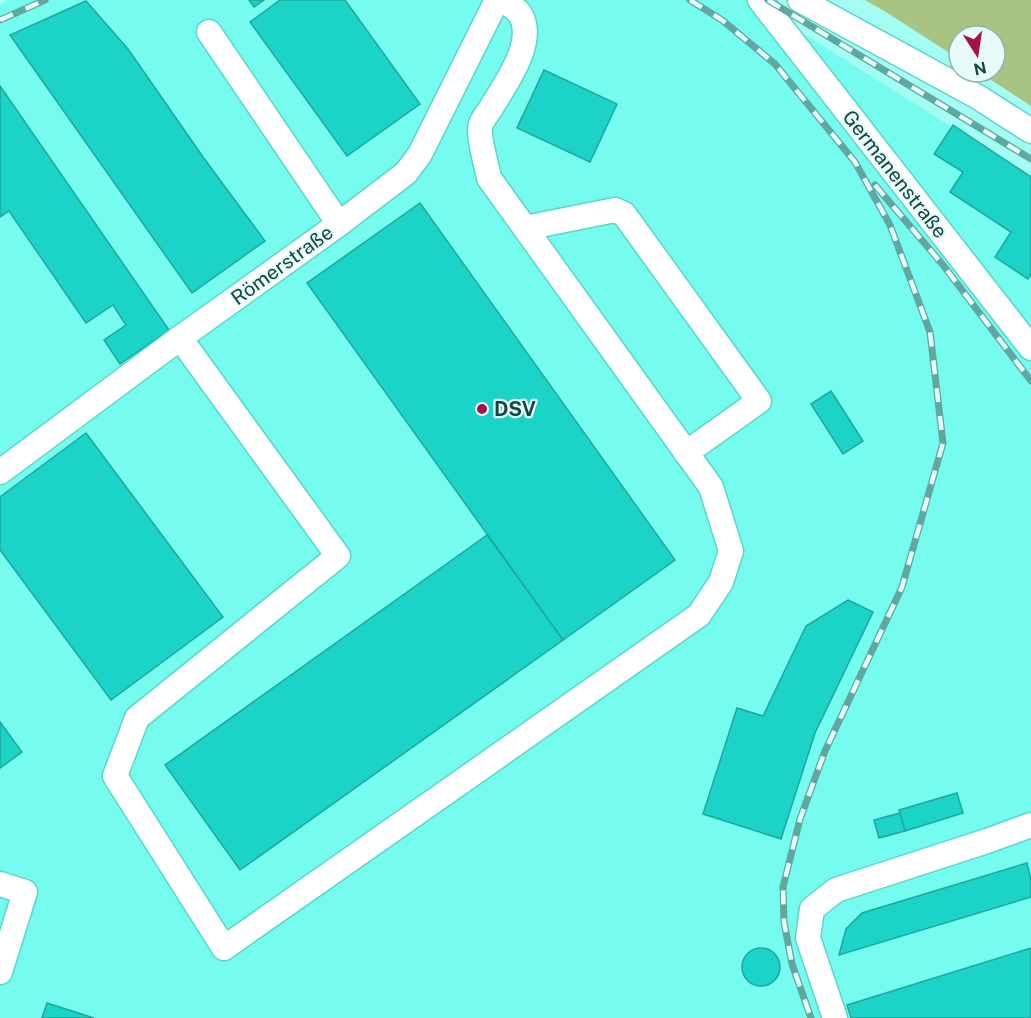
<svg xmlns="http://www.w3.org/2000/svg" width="1031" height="1018" font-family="'Public Sans',sans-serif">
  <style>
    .built { fill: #76fbef }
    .green { fill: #a8c382 }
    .building { fill: #1bd4c7; stroke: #1ea79d; stroke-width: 1.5 }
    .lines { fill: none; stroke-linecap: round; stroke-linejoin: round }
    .minor-casing { stroke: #5cd5ca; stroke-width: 27 }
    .minor { stroke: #fff; stroke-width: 24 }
    .rail-casing { stroke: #5fa7a0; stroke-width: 7 }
    .rail { stroke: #e7fcf9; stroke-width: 4.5; stroke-dasharray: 14; stroke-linecap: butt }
    .poi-dot { fill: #a6114a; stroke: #e7fcf9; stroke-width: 2 }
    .labels { text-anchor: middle; stroke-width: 4.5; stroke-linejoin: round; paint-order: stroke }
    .street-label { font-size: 20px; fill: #114642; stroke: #e7fcf9 }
    .poi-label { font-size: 20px; font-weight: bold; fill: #114642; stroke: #e7fcf9; text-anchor: start }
  </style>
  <rect width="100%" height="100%" fill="#a3fdf3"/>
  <polygon class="built" points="7,0 750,0 1031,177 1031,1018 0,1018 0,5"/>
  <polygon class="green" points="865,0 1031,0 1031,106 979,72 995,72 995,36 959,36 959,59 886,12"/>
  <g class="building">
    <polygon points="249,0 264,0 254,7"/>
    <polygon points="280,0 345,0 420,104 347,156 250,22"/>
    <polygon points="86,1 128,49 203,157 265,241 192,293 10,35"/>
    <polygon points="544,70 617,104 590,162 517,128"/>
    <polygon points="0,86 169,330 120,364 104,340 126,325 113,305 86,323 9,211 0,217"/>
    <polygon points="953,125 1031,177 1031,274 1028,279 995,257 1011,232 950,192 963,172 934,154"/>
    <polygon points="420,203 675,560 563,640 307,283"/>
    <polygon points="831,391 863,441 843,454 811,404"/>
    <polygon points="86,433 223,617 111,700 0,550 0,497"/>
    <polygon points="487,535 563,640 240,870 165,765"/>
    <polygon points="848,600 873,612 815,733 781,839 703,814 737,708 763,716 806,626"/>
    <polygon points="0,722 22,752 0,768"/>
    <polygon points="957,793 963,813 905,831 899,810"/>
    <polygon points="900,813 905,831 879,838 874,820"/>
    <polygon points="1027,863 1031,880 1031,897 839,955 846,929 862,913"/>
    <circle cx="761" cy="967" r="19"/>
    <polygon points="1031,948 1031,1018 851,1018 847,1005"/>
    <polygon points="47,1003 94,1018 42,1018"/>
  </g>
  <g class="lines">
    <g class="minor-casing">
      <g id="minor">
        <polyline points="760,0 1031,348"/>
        <polyline points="800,0 978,97 1031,131"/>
        <polyline points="209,32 339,224"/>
        <polyline points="525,228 615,210 624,214 759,401 686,453"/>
        <path d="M180,338L338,556L137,718L115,776L224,948L699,615L721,582L731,551L711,487L489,178C487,167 477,133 481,124C483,118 488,113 491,108C505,84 537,42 520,14C516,8 508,4 502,0"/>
        <polyline points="0,472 180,338 339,224 406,173 420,154 497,0"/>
        <polyline points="0,884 25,892 0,972"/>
        <polyline points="835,1018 808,938 812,909 836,890 987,841 1031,825"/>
      </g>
    </g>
    <use href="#minor" class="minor"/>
    <g class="rail-casing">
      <g id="rail">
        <polyline points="690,0 722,20 775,64 855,162 890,225 930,332 943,443 902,587 825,751 800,819 783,887 784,922 792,964 811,1018"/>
        <polyline points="768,0 1031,159"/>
        <polyline points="0,20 45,0"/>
        <polyline points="875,185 943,265 1031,381"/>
      </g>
    </g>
    <use href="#rail" class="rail"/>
  </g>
  <circle class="poi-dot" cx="482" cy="409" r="6"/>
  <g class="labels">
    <g class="street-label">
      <text transform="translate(895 174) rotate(52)" y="7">Germanenstraße</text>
      <text transform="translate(282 265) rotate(-36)" y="7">Römerstraße</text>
    </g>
    <g class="poi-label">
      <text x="494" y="416">DSV</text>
    </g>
  </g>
  <g transform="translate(977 54) rotate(168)"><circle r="28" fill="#e7fcf9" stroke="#91b3b0" stroke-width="1.5"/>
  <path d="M0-4.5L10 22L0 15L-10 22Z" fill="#a6114a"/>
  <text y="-9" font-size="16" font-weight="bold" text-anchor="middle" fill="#114642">N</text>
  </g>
</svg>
